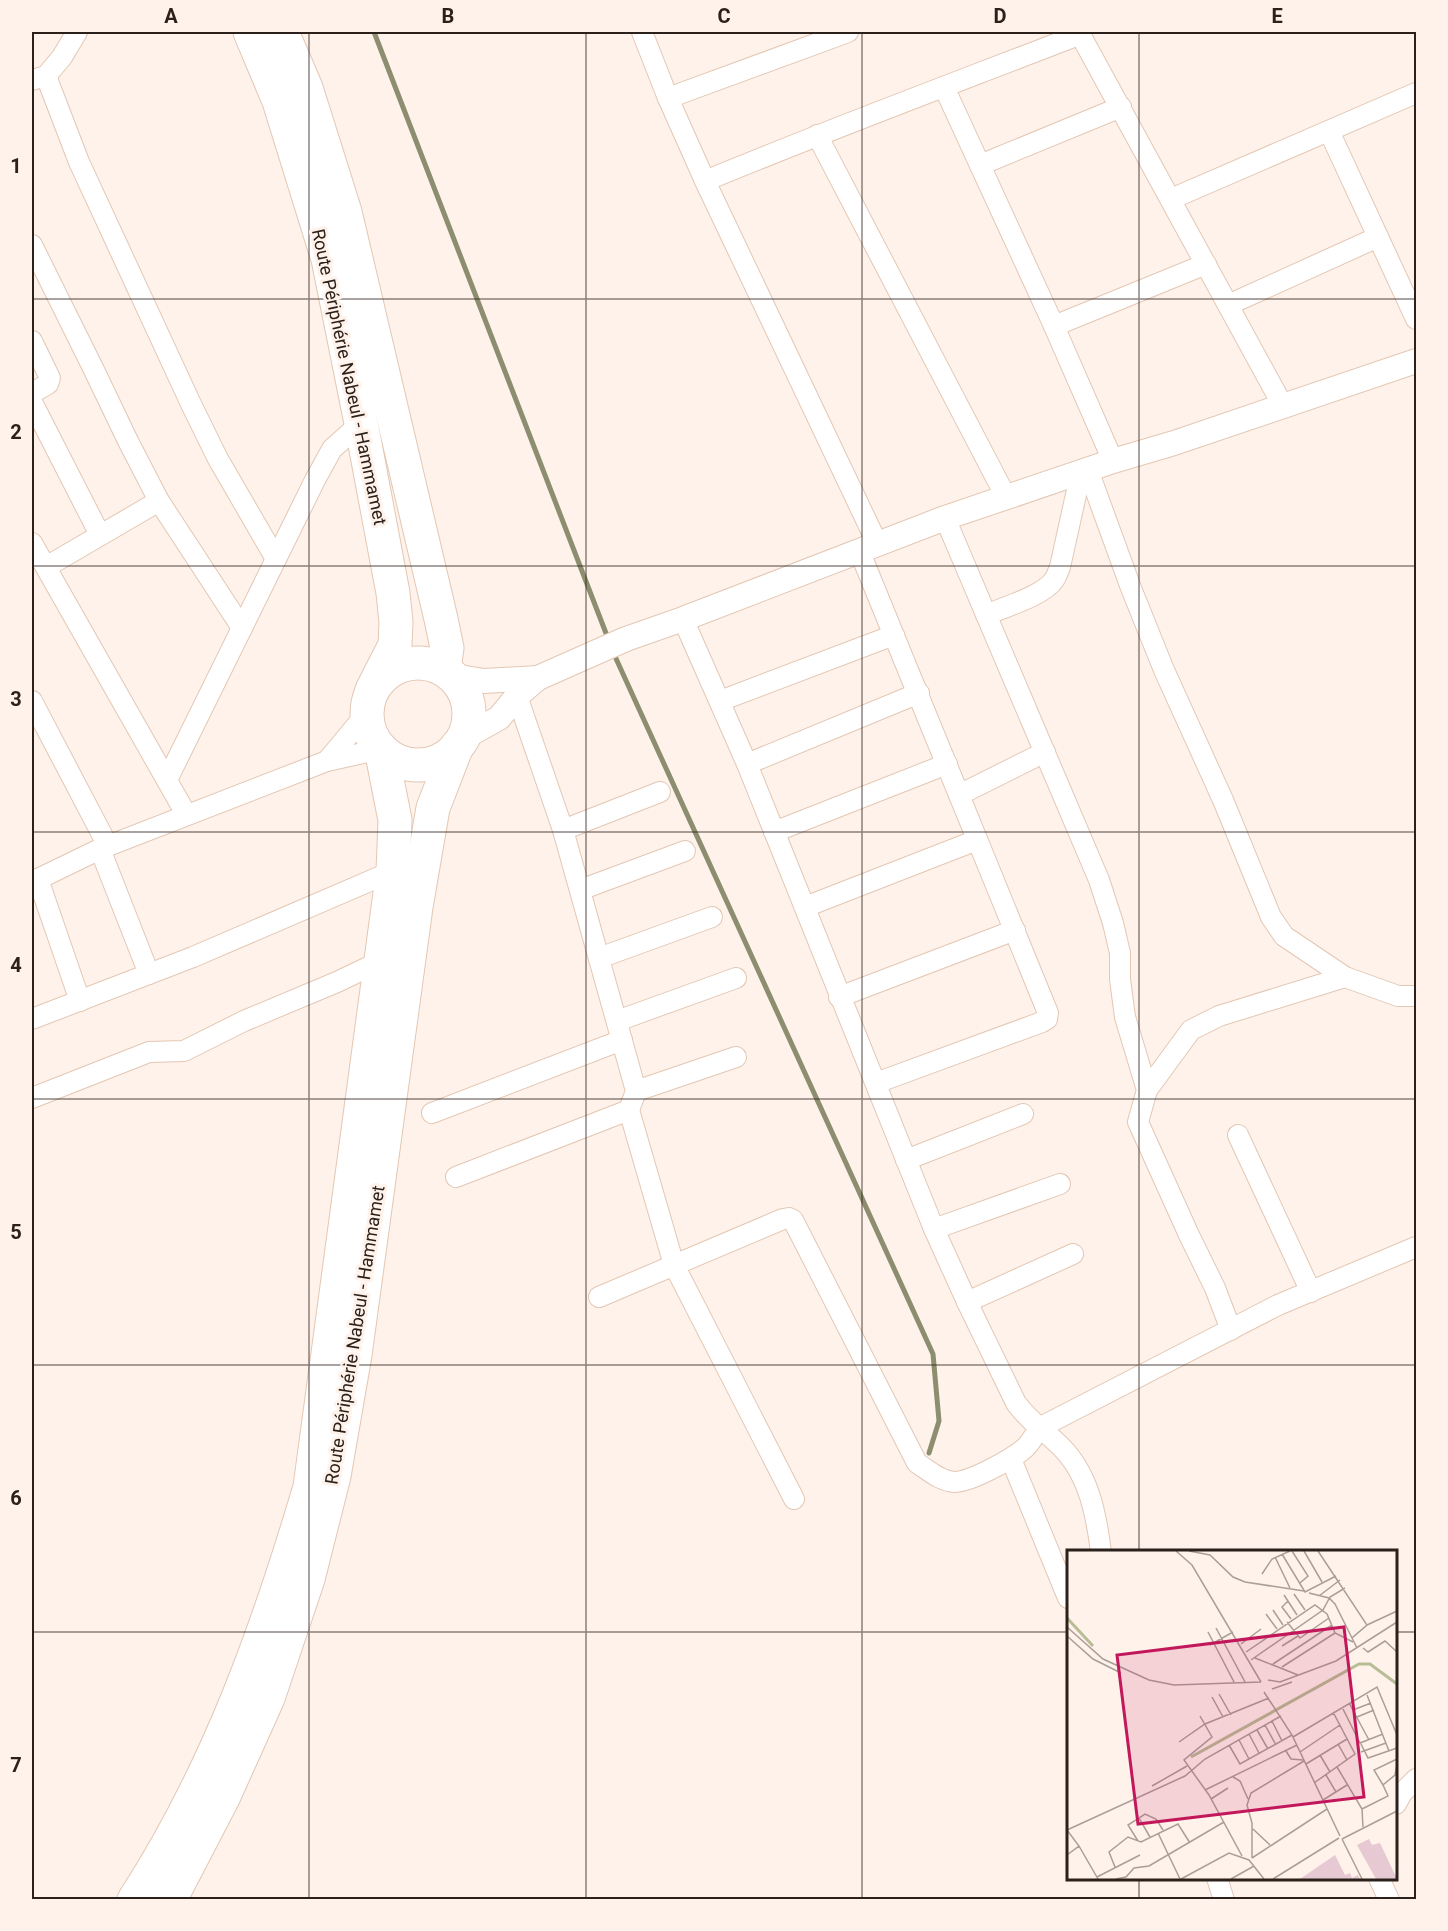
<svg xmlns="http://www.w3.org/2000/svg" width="1448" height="1931" font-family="Roboto,sans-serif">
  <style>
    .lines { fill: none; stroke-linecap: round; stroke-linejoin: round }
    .stream { stroke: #8d8e6f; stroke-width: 5 }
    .minor-casing { stroke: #e3c7b3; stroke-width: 22 }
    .tertiary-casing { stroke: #e3c7b3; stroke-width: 26 }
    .trunk-casing { stroke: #e3c7b3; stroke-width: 35 }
    .minor { stroke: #fff; stroke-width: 20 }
    .tertiary { stroke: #fff; stroke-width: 24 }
    .trunk { stroke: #fff; stroke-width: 33 }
    .grid { fill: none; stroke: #2b211a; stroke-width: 1.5; stroke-opacity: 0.55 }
    .labels { text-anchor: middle; stroke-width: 6; stroke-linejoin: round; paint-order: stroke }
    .street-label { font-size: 18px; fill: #2b211a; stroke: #fef2ea }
    .inset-river { fill: none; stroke: #b7bd94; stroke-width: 3 }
    .inset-road { fill: none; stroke: #aa9e97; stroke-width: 1.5 }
    .view { fill: #c2185b; fill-opacity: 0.15; stroke: #c2185b; stroke-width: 3 }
    .inset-edge { fill: none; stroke: #2b211a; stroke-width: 3 }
    .neatline { fill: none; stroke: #2b211a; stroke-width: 2 }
    .grid-label { font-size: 20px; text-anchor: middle; font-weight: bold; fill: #2b211a }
  </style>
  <rect width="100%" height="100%" fill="#fef2ea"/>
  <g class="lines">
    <g class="stream">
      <polyline points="374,32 609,641"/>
      <polyline points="613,652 933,1354 939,1421 929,1453"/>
    </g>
    <g class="minor-casing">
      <g id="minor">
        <polyline points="642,32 668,98 705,181 877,543"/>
        <polyline points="46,76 79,162 191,404 218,459 276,559"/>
        <polyline points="32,80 46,76 62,57 77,32"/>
        <polyline points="944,87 1054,326 1113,461"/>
        <polyline points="668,98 848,32"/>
        <polyline points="1329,131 1416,319"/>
        <polyline points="817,135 1006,497"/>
        <polyline points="980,165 1121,107"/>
        <path d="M705,181C828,130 952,84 1076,36H1081L1283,406"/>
        <polyline points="1171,199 1416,93"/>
        <polyline points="32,245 93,368 128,441 159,501 242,628"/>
        <polyline points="1228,305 1378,237"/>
        <polyline points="1054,326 1206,264"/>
        <polyline points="32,341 50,378 48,384 32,393"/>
        <polyline points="32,402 100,535"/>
        <polyline points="1088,470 1131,588 1164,670 1223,800 1271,917 1284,936 1345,977 1398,996 1416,996"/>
        <polyline points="945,518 1099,880 1113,923 1120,953 1120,979 1125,1017 1147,1090 1138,1122 1189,1235 1215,1288 1231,1330"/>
        <polyline points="32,543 186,814"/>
        <polyline points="859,550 1048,1013 1047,1019 1042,1022 876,1083"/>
        <polyline points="46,567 159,501"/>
        <path d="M986,615C1004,607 1043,596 1054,580C1057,576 1058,571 1060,567L1081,472"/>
        <path d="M683,619L747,764L934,1229L967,1302L1016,1403C1030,1422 1040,1427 1056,1442C1088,1470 1096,1512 1101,1552"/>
        <polyline points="517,696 563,830 636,1091 629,1110 674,1265 794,1499"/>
        <polyline points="32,701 108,846"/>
        <polyline points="720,701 894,635"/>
        <polyline points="327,761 367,713"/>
        <polyline points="747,764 919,693"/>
        <polyline points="167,780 315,480 332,449 361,423"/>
        <polyline points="959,795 1045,752"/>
        <polyline points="563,830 660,792"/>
        <polyline points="774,832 947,764"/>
        <polyline points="100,849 149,974"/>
        <polyline points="38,879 80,1001"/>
        <polyline points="32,882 100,849 327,761 381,749"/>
        <polyline points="580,890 685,851"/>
        <polyline points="805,907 977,840"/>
        <polyline points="599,958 712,917"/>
        <polyline points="839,997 1015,930"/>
        <polyline points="32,1019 193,957 393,871"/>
        <polyline points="617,1021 736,978"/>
        <polyline points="1147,1090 1191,1030 1219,1016 1345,977"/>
        <polyline points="636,1091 736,1057"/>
        <polyline points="32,1098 149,1052 184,1051 244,1021 337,982 381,961"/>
        <polyline points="432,1113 622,1040"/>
        <polyline points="1238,1135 1311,1292"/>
        <polyline points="906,1160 1023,1114"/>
        <polyline points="456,1177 629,1110"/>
        <polyline points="934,1229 1060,1184"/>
        <path d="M599,1297L783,1219L789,1218L793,1220L917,1463C928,1470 940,1481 954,1482C971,1482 1012,1459 1025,1448C1031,1442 1035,1435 1039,1428L1278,1305L1416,1247"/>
        <polyline points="967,1302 1073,1254"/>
        <polyline points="1011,1459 1068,1598"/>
        <polyline points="1396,1804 1402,1793 1416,1779"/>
        <polyline points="1217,1878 1224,1900"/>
        <polyline points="1379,1878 1389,1900"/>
      </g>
    </g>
    <g class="tertiary-casing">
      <g id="tertiary">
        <polyline points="453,676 484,681 538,678"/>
        <polyline points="463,738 499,718 517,696 538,678 626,639 683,619 945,518 1113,461 1174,443 1416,361"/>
      </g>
    </g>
    <g class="trunk-casing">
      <g id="trunk">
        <polyline points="250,32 279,101 328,259 361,423 393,593 396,622 395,645 372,690"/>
        <polyline points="282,32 306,88 345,212 441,619 447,648 444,669"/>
        <circle cx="418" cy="714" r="51"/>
        <path d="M134,1900C217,1772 267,1632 310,1487L393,871L395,820L381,749"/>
        <polyline points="170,1900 223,1798 268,1698 308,1579 334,1476 355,1355 416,907 433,808 457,746"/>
      </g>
    </g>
    <use href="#minor" class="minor"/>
    <use href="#tertiary" class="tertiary"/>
    <use href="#trunk" class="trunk"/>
  </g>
  <path class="grid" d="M309,32V1900M586,32V1900M862,32V1900M1139,32V1552M32,299H1416M32,566H1416M32,832H1416M32,1099H1416M32,1365H1416M32,1632H1068M1396,1632H1416M1139,1878V1900"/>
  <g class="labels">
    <g class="street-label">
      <text transform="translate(349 377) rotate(78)" y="6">Route Périphérie Nabeul - Hammamet</text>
      <text transform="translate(355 1335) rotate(-81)" y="6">Route Périphérie Nabeul - Hammamet</text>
    </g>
  </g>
  <g transform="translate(1067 1550)">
    <rect width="330" height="330" fill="#fef2ea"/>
    <path d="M302,289L305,295L313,293L330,329H309L290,295ZM268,305L278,325L283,323L285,328L291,325L293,329H233Z" fill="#e6c9d2"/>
    <path class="inset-river" d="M0,68L26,96M124,207L292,114H303L330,134"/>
    <path class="inset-road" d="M109,1L125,15L194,132M122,1L143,5L166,27L178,32L237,41M225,1L241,26L233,33M237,1L255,32M251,1L300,75L285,88L290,98M215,4L238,42L269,26M208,7L223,38M195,24L205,9L223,1M242,43L262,48L268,54L285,88M227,44L238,60M217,45L230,65M252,46L273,30M221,51L215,57L224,69M206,60L216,75M199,64L210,79M220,72L233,88L262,68M300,75L330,61M0,77L36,109L82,130L107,135L194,132M149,78L178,132M141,82L167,132M0,86L26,109L54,123M174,94L194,79M143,95L166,82M215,96L231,86M296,98L301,102L318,91L330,102M179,102L248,55L260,64L268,83L286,92M188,108L231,125M184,110L256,60L263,47L278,38M206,114L265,75M215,117L268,83M201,130L213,132L269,111L330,72M205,139L225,132M197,142L225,185L273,286M152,144L164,165M300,145L322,201M145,147L156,167M282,153L302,190M275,157L293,193L316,184M286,160L304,153M133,166L145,187L117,210L142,245L175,306M290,167L307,160M205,171L215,191M198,175L209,195M190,180L201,199M182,184L192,203M226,187L310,137L330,185M172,190L182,209M112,192L138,174L202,148M293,192L301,208L330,198M271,194L280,210M162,195L173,214L225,185M219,201L224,209L236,210M233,202L273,175M294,202L319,193M253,205L263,222M239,214L280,189M270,217L295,259L296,277M259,225L269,242M166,227L173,231L181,249M247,233L288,204L266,162M316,235L307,220L330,209M85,236L120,216M138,240L230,195M144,249L161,238M256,250L280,235M295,259L321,246L316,235L328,225L330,214M72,268L83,287M186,279L203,295M0,280L118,226L138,209L214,166M91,283L113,329M275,289L330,261M275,289L295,329M71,291L61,275L78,264L89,269L96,280M12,296L31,329M0,305L12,296L0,280M185,308V273L180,255L184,243L237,211M185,308L260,259M48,317L42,302L61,287L74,292L111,274L123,293M30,327L73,305M49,329L59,327L67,318L82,316L157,272M114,329L162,303L182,310L197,329M164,329L187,316M206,329L272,288"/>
    <path class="view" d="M277,77L297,247L71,274L50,105Z"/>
    <rect width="330" height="330" class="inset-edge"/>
  </g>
  <rect width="1448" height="1931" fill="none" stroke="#fef2ea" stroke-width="66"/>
  <rect x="33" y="33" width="1382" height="1865" class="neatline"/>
  <g class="grid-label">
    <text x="171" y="23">A</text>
    <text x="448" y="23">B</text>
    <text x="724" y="23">C</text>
    <text x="1000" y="23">D</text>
    <text x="1277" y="23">E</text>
    <text x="16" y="173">1</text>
    <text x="16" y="439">2</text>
    <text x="16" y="706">3</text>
    <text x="16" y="972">4</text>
    <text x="16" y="1239">5</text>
    <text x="16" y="1505">6</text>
    <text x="16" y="1772">7</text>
  </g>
</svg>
